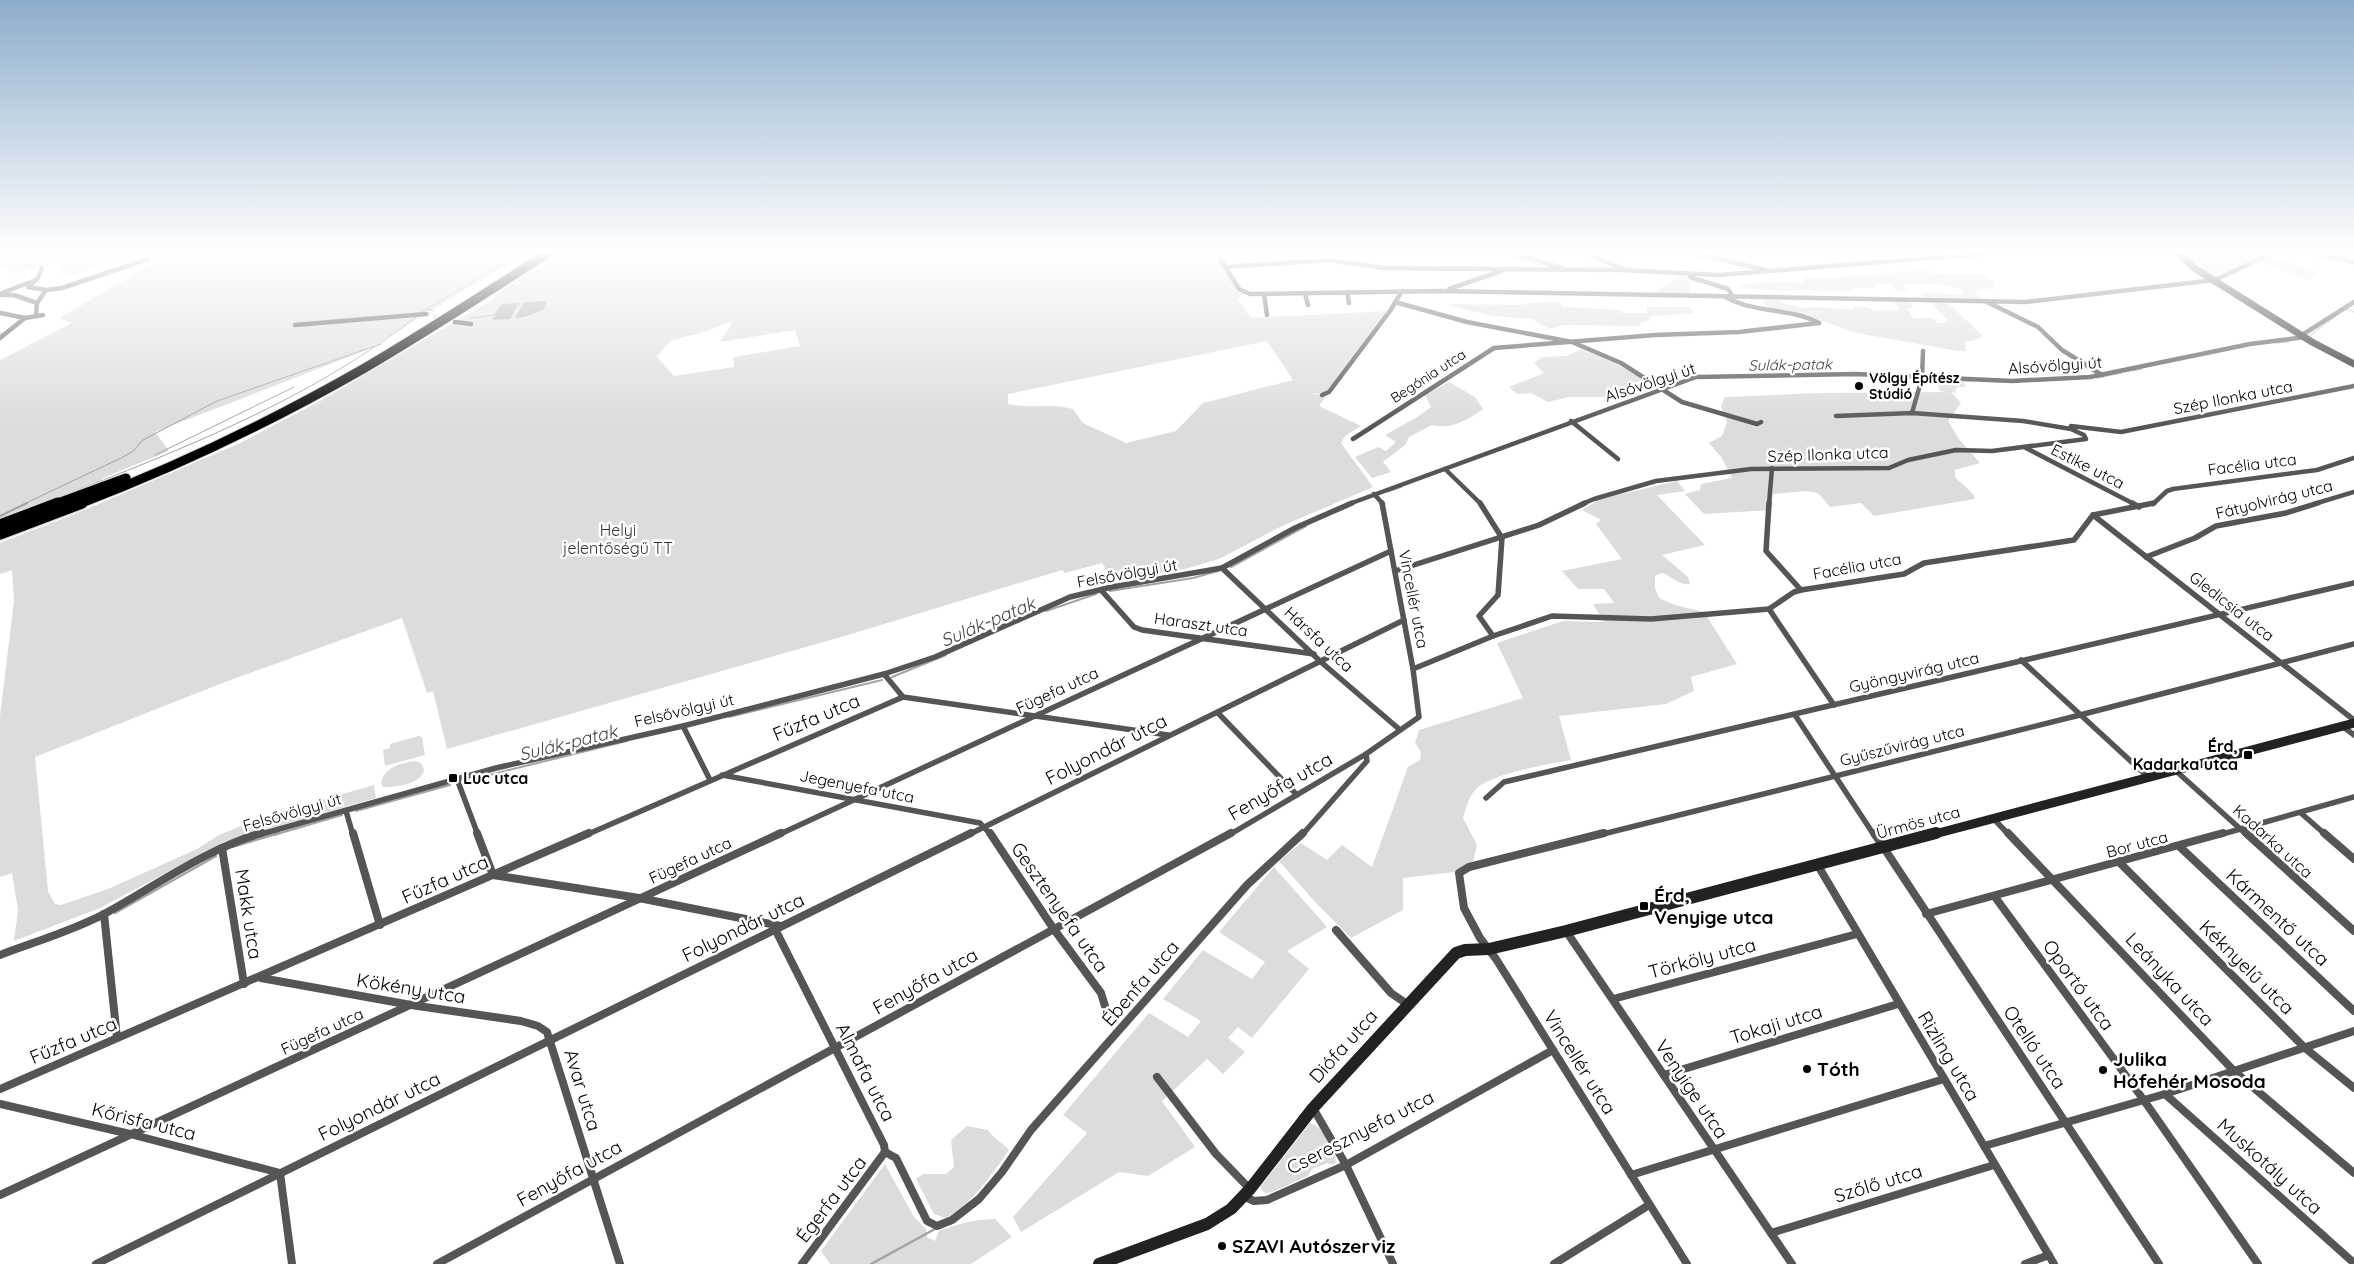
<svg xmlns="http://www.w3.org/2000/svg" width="2354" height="1264" font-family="Quicksand,sans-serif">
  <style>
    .green { fill: #dcdcdc; fill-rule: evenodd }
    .water { fill: #a3a3a3 }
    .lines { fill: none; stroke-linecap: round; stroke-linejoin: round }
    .stream-far2 { stroke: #a3a3a3; stroke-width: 1 }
    .stream-far1 { stroke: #a3a3a3; stroke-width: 2 }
    .stream { stroke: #a3a3a3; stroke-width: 2.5 }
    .street-tunnel { stroke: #d9d9d9; stroke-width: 4.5; stroke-dasharray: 4.5 2.5; stroke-linecap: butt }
    .highway-far1-casing { stroke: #dbdbdb; stroke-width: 11 }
    .highway-casing { stroke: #dbdbdb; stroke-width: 14 }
    .street-far2 { stroke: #555; stroke-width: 4.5 }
    .street-far1 { stroke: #555; stroke-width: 5.5 }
    .street { stroke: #555; stroke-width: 8 }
    .secondary-far2 { stroke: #222; stroke-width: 7 }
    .secondary-far1 { stroke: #222; stroke-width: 9 }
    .secondary { stroke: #222; stroke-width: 12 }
    .highway-far1 { stroke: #000; stroke-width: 9 }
    .highway { stroke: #000; stroke-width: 11 }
    .poi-dot { fill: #000; stroke: #fff; stroke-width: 2 }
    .labels { text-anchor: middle; stroke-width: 5; stroke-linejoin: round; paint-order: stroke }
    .far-street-label { font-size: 14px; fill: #000; stroke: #fff }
    .far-poi-label { font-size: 14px; font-weight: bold; fill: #000; stroke: #fff; text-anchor: start }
    .far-water-label { font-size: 15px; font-style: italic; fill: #444; stroke: #fff }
    .street-label { font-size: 16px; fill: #000; stroke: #fff }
    .park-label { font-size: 16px; fill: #333; stroke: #fff }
    .poi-label { font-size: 16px; font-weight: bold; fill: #000; stroke: #fff; text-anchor: end }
    .water-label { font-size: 18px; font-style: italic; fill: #444; stroke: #fff }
    .near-street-label { font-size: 19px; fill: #000; stroke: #fff }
    .near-poi-label { font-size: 19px; font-weight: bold; fill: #000; stroke: #fff; text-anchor: start }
  </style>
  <rect width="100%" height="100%" fill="#fff"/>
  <g class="green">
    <polygon points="0,250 530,250 367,350 155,432 169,451 103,478 98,484 0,520 0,360 72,323 59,318 158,261 137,253 88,268 75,275 60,274 63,260 15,273 0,264"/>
    <path d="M576,250H1215L1231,277L1244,293L1238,299L1251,318L1390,311L1363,350L1325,393L1309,394L1327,395L1319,406L1361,426L1345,436L1341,443L1373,487L1280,527L1219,559L1185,569L1112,579L1102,563L1065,573L1062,570L848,635L447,749L433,691L427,693L402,618L225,682L35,757L48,891L55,904L61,905L108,889L197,849L219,835L263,817L374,785L376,798L226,841L100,908L14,941L18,910L12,873L0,877V716L14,601L12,570L0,574V543L80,512L238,444L320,401L495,298L493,296L548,261ZM733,322L720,342L795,330L800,346L733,357L734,367L674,376L656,356L660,354C668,337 684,338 700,333C712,330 721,323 733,322ZM1267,341L1293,380L1203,403L1176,431L1126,443L1083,423L1073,409C1052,403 1030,409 1008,404V394Z"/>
    <polygon points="2178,250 2266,250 2268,252 2215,278 2198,270"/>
    <polygon points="2269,256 2318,273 2309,280 2259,261"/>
    <path d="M1920,270L1941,274H1982L1995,282L1994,288L1974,290L1982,300L1926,299L1921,293L1964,295L1961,289L1937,284H1903L1907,290L1897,291L1889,284H1875L1876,288H1855L1847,291H1814C1806,287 1799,291 1790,291C1774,292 1758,287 1742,289L1737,285L1782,281L1801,283L1804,278C1843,279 1881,274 1920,270Z"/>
    <polygon points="1683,277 1688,278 1691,295 1654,293 1676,278"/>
    <polygon points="1763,300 1779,300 1784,304 1804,308 1818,307 1853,310 1855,306 1870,308 1874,311 1900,310 1894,302 1909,302 1913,306 1907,309 1914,318 1932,318 1938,323 1945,323 1948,320 1930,303 1948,303 1983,336 1973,341 1965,341 1966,351 1959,351 1856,333 1806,315 1769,310"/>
    <polygon points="1559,302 1563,307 1619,310 1624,313 1647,313 1647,307 1690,307 1694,313 1651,316 1649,321 1641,322 1640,326 1564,325 1549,329 1532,319 1492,316 1451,306 1450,304 1519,305 1529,303"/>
    <polygon points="1581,349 1613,362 1642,379 1635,384 1641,390 1609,397 1569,397 1548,402 1531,393 1517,394 1509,387 1544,373 1534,363 1542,357 1567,356"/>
    <polygon points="1931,381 1963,382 1966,387 1958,387 1955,390 1956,393 1951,392 1961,403 1948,421 1959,439 1980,463 1955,470 1955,477 1973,494 1975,499 1874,516 1861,503 1830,507 1818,493 1806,491 1773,494 1772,510 1704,514 1685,494 1700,490 1701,484 1732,478 1722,458 1709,443 1722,436 1727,422 1721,406 1725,397 1819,393 1944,392 1939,390 1938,385"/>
    <path d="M1449,382L1475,397L1483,409C1468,420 1450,430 1432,425L1409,437L1405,445L1383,462L1391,472L1372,478L1355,457L1378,447L1386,451L1396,442L1385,435L1417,417L1431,407L1425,395Z"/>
    <path d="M1677,481L1685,491L1657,495L1705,545L1662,555L1688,577L1690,584C1679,586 1672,576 1662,573L1655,576V588L1659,598L1675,605L1704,612L1737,664L1691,677L1694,691L1666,704L1559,716L1571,760C1549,764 1489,774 1475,790C1468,798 1466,809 1463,818L1477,845L1473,861L1455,872L1403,878V910L1351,938L1316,903L1279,861L1301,843L1327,860L1342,845L1372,867L1408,767L1420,760L1421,752L1415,743L1419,730L1523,698L1497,643L1563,621L1604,622L1593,604L1614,603L1604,589H1578L1562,571L1622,559L1596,524L1601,520L1582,510L1600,499Z"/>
    <polygon points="419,736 422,737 425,755 385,766 383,750 390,748 390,744"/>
    <path d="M414,761L421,763L424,770C420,785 396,787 383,787L381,784C384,767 399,764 414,761Z"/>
    <polygon points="1274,867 1327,927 1287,951 1309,969 1252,1038 1238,1027 1228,1038 1245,1052 1223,1074 1207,1059 1162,1101 1195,1147 1148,1176 1119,1172 1021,1232 1013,1217 1087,1133 1063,1115 1149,1013 1188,1037 1201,1021 1163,999 1203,950 1252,979 1265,962 1219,932"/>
    <path d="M1310,1123C1323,1126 1336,1150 1336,1163L1332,1165L1327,1163L1312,1169L1308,1176L1270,1193H1265L1260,1187Z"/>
    <path d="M967,1126L988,1130C994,1139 1002,1142 1009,1150C991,1176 973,1202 946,1218L934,1214L916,1179L923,1174H946L954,1167L951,1140Z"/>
    <path d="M885,1164L914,1217L926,1229L927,1237L935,1241L939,1231C958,1224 975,1219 995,1219L1012,1237L971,1264H830L821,1251Z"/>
  </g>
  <g class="water">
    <polygon points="547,301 543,310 525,317 515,318 524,302"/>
    <polygon points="519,303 510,319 492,320 502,304"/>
  </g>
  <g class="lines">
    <g class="stream-far2">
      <polyline points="427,309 526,250"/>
      <polyline points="2346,309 2354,312"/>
      <polyline points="422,312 426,309 434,311"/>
      <polyline points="471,318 494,315 502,305"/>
      <polyline points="0,332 1,334"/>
      <polyline points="2308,337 2340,313"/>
      <polyline points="2277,343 2289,342"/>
      <polyline points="2132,371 2142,369"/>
      <polyline points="2124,372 2130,371"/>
      <polyline points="1907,378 1915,379"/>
      <polyline points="2097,378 2122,373"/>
      <polyline points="1926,379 1958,381"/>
      <polyline points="1960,381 1964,381"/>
      <polyline points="1966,381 1974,381"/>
      <polyline points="155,455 294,387"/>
      <polyline points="1388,492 1402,487"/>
      <path d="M58,498C182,449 310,400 416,317"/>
      <polyline points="24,504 121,458 132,452 143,440 217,401 381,344"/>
    </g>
    <g class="stream-far1">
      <polyline points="0,516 27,503"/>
      <polyline points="1231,567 1306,526"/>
      <polyline points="1110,591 1193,578 1218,571"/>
      <polyline points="1046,611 1096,594"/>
      <polyline points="892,677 946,655"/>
      <polyline points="729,717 882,680"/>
      <polyline points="464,781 627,741"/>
      <polyline points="356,811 450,785"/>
      <polyline points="274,835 342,815"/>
    </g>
    <g class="stream">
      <polyline points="232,847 279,833"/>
      <polyline points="115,913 216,856"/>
      <polyline points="871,1264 935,1229"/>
    </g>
    <polyline class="street-tunnel" points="426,314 455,322"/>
    <g class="highway-far1-casing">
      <g id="highway-far1">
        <polyline points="55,504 126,478"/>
        <path d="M79,504C176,467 272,421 363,369C428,331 490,290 553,250"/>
      </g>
    </g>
    <g class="highway-casing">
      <g id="highway">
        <polyline points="0,525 58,503"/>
        <polyline points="0,534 82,503"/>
      </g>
    </g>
    <g class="street-far2">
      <polyline points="1215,250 1239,289 1250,294 1441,291 2026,302 2215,280 2277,251 2306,251 2354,262"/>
      <polyline points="1500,250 1562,268"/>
      <polyline points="1579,250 1623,269"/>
      <polyline points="1680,250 1766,270"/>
      <polyline points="1225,267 1329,260 1384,268 1623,270 1719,275 2030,250"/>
      <polyline points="42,268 38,278 28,287 46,290 62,288 148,259"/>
      <polyline points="1690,277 1728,289 1733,297"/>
      <polyline points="1449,289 1501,271"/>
      <polyline points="1347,292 1349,303"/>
      <polyline points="2,293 33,281"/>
      <polyline points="1264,294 1267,315"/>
      <polyline points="1305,294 1308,305"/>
      <polyline points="0,295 14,295 37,303"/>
      <path d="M1724,296C1754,314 1789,307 1819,323"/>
      <polyline points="1395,302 1467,322 1572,342 1621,363 1682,402 1757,424 1761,422"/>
      <polyline points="1987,302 2038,327 2062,350 2102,375"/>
      <polyline points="0,313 25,318"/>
      <polyline points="36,315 37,303 46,290"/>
      <polyline points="455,322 471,324"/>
      <polyline points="295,325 426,314"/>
      <polyline points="2302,335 2354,302"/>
      <polyline points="0,338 25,318 43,315"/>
      <polyline points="1322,395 1329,392 1390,311 1402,291"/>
      <polyline points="1912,413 1922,378 1923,351"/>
      <polyline points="1836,416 1912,413 2023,421 2071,429"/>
      <polyline points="1571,421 1618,459"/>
      <polyline points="1353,439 1494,348 1655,335 1739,332 1819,323"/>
      <polyline points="2026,448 2134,504"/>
      <polyline points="1445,469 1481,504"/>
      <polyline points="1374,494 1383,504"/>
      <polyline points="1349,504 1696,377 1856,374 2012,381 2090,377 2250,344 2305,337"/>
      <polyline points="1582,504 1594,499 1656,481 1751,469 1889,468 1908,460 1956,450 1992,451 2086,439 2084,435 2071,429 2071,426 2121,432 2354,386"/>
      <polyline points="1769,504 1772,468"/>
      <polyline points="2153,504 2167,491 2173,489 2317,470 2354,458"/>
      <polyline points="2314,504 2354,492"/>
    </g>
    <g class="street-far1">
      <polyline points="1480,503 1502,538 1498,595 1479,616 1493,636"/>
      <polyline points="1769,503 1766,551 1801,590"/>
      <polyline points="2132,503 2139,507"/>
      <polyline points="2093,515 2354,720"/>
      <polyline points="2146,557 2195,538 2216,526 2286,513 2318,503"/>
      <polyline points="1222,568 1321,662 1399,729"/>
      <polyline points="1395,571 1539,525 1585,503"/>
      <polyline points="1101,590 1134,627 1142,630 1314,654"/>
      <polyline points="1769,609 1834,705"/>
      <polyline points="2021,660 2148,777"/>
      <polyline points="1413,669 1493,636 1552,616 1651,619 1769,609 1794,592 1801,590 1904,574 1924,563 2074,540 2093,515 2154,503"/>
      <polyline points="884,674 903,697 1168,735"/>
      <polyline points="1218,713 1297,795"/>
      <polyline points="1795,715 1874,835"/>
      <polyline points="683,726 710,780"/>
      <polyline points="2342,726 2354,735"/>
      <polyline points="2175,770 2247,835"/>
      <polyline points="722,775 980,823 991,835"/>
      <polyline points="457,779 478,835"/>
      <polyline points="1486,798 1504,782 2354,583"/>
      <polyline points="346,811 353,835"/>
      <polyline points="2302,814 2326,835"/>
      <polyline points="1993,818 2009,835"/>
      <polyline points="258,835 496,768 683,726 884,674 935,657 1070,597 1112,587 1222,568 1295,528 1352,503"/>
      <polyline points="586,835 903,697"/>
      <polyline points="778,835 1391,551"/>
      <polyline points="968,835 1404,620"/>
      <polyline points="1229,835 1366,754 1419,717 1413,669 1382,503"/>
      <polyline points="1302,835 1367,761 1366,754"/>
      <polyline points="1599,835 2080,715 2354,644"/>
      <polyline points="2219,835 2354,797"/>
    </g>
    <g class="street">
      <polyline points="353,833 380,925"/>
      <polyline points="477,833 493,875 639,898 781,926"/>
      <polyline points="990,833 1053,928 1101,993 1105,1006"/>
      <polyline points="1604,833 1469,867 1459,873 1464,908 1480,938 1496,959 1687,1264"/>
      <polyline points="1874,833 2159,1264"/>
      <polyline points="2008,833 2234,1071 2354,1173"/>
      <polyline points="2246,833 2354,931"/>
      <polyline points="2324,833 2354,859"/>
      <polyline points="2180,847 2354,1011"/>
      <polyline points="222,848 244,984"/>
      <polyline points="2120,863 2305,1048 2354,1088"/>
      <polyline points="1817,864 2054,1264"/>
      <polyline points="1995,897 2143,1099 2258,1264"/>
      <polyline points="104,914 117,1038"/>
      <polyline points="1926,914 2223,833"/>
      <polyline points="775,929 884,1145 885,1152"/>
      <polyline points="1336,930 1391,993 1407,1004"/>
      <polyline points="1566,931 1792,1264"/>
      <path d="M0,955C34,942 75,930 106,913C157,885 206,849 262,833"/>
      <polyline points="261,978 411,1005 521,1021 538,1026 547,1032 620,1264"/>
      <polyline points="1613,999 1857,934"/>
      <polyline points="1664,1075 1898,1004"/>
      <polyline points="1157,1077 1216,1154 1250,1189"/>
      <polyline points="0,1089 589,833"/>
      <polyline points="2165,1094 2354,1263"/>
      <polyline points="0,1104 130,1134 280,1173 292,1264"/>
      <polyline points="1313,1108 1346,1165 1393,1264"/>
      <polyline points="1984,1146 2165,1094 2354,1031"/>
      <polyline points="885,1152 896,1158 927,1221 937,1226 952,1220 979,1199 1002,1172 1031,1130 1247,885 1303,833"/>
      <polyline points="1631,1175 1944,1079"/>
      <polyline points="0,1195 781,833"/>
      <polyline points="1243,1196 1254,1201 1267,1200 1346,1165 1553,1050"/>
      <polyline points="1771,1233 1994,1165"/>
      <polyline points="96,1264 971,833"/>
      <polyline points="437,1264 1231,833"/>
      <polyline points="802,1264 885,1152"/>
      <polyline points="1554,1264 1649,1205"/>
      <polyline points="2025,1264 2049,1255"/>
    </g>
    <polyline class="secondary-far2" points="2176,250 2194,268 2312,342 2354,364"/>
    <polyline class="secondary-far1" points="1931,835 2354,723"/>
    <polyline class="secondary" points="1099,1264 1207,1224 1231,1209 1250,1189 1313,1108 1456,953 1465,950 1489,949 1566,931 1936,833"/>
    <use href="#highway-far1" class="highway-far1"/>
    <use href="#highway" class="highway"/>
  </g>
  <linearGradient id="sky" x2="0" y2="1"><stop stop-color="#8cadcc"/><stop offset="0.59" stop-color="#fff"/><stop offset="1" stop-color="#fff" stop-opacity="0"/></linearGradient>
  <rect width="2354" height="427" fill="url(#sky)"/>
  <g class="poi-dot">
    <circle cx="1859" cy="386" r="5"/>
    <rect x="2243" y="750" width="10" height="10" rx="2.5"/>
    <rect x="448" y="773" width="10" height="10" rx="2.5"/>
    <rect x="1639" y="901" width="10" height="10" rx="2.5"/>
    <circle cx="1807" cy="1069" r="5"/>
    <circle cx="2103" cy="1070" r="5"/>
    <circle cx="1222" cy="1246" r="5"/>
  </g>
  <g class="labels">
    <g class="far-street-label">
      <text transform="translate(1428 376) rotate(-33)" y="5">Begónia utca</text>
    </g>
    <g class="far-poi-label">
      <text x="1869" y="383">Völgy Építész<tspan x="1869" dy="16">Stúdió</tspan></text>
    </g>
    <g class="far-water-label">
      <text transform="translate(1790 365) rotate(-1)" y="5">Sulák-patak</text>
    </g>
    <g class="street-label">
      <text transform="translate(2055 365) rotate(-4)" y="6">Alsóvölgyi út</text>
      <text transform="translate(1650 382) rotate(-18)" y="6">Alsóvölgyi út</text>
      <text transform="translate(2233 397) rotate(-11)" y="6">Szép Ilonka utca</text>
      <text transform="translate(1828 454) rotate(-2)" y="6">Szép Ilonka utca</text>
      <text transform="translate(2252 464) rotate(-7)" y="6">Facélia utca</text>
      <text transform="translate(2088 466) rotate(27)" y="6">Estike utca</text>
      <text transform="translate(2274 499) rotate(-14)" y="6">Fátyolvirág utca</text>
      <text transform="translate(1857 566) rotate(-10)" y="6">Facélia utca</text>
      <text transform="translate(1127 573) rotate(-10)" y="6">Felsővölgyi út</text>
      <text transform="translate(1414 599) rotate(79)" y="6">Vincellér utca</text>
      <text transform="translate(2232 606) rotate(38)" y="6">Gledicsia utca</text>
      <text transform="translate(1201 624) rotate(8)" y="6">Haraszt utca</text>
      <text transform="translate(1319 639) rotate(43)" y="6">Hársfa utca</text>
      <text transform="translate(1914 672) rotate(-13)" y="6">Gyöngyvirág utca</text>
      <text transform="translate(1057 690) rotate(-25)" y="6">Fügefa utca</text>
      <text transform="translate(684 710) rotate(-13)" y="6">Felsővölgyi út</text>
      <text transform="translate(1902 745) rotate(-14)" y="6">Gyűszűvirág utca</text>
      <text transform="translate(857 786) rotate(11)" y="6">Jegenyefa utca</text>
      <text transform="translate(292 812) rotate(-16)" y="6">Felsővölgyi út</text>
      <text transform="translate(1918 822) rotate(-15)" y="6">Ürmös utca</text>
      <text transform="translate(2273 841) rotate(42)" y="6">Kadarka utca</text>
      <text transform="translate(2137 844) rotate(-15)" y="6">Bor utca</text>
      <text transform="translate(690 860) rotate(-25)" y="6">Fügefa utca</text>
      <text transform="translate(322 1031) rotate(-25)" y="6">Fügefa utca</text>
    </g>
    <g class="park-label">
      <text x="618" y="536">Helyi<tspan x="618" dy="18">jelentőségű TT</tspan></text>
    </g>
    <g class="poi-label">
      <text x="2238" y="752">Érd,<tspan x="2238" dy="18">Kadarka utca</tspan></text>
      <text x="463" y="784" text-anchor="start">Luc utca</text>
    </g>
    <g class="water-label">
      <text transform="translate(988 622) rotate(-23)" y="6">Sulák-patak</text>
      <text transform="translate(568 743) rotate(-14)" y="6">Sulák-patak</text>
    </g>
    <g class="near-street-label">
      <text transform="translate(816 717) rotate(-23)" y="7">Fűzfa utca</text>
      <text transform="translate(1106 749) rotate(-27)" y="7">Folyondár utca</text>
      <text transform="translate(1280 786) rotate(-30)" y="7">Fenyőfa utca</text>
      <text transform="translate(445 879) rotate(-24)" y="7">Fűzfa utca</text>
      <text transform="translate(1060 907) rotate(55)" y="7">Gesztenyefa utca</text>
      <text transform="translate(249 914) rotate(81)" y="7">Makk utca</text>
      <text transform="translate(2278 917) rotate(43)" y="7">Kármentő utca</text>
      <text transform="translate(743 927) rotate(-26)" y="7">Folyondár utca</text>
      <text transform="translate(1702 958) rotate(-15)" y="7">Törköly utca</text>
      <text transform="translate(2247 967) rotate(45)" y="7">Kéknyelű utca</text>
      <text transform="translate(2170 979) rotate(47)" y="7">Leányka utca</text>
      <text transform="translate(925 981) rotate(-29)" y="7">Fenyőfa utca</text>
      <text transform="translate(1140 983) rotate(-49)" y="7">Ébenfa utca</text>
      <text transform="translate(2079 985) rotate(54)" y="7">Oportó utca</text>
      <text transform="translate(411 988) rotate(9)" y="7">Kökény utca</text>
      <text transform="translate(1776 1024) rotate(-17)" y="7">Tokaji utca</text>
      <text transform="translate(73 1040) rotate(-23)" y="7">Fűzfa utca</text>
      <text transform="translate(1343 1046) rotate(-48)" y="7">Diófa utca</text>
      <text transform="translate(2035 1047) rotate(56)" y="7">Otelló utca</text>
      <text transform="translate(1949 1056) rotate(59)" y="7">Rizling utca</text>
      <text transform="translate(1580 1062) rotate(58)" y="7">Vincellér utca</text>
      <text transform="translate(866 1072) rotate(63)" y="7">Almafa utca</text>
      <text transform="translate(1692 1089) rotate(56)" y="7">Venyige utca</text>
      <text transform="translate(583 1090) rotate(73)" y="7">Avar utca</text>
      <text transform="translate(379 1106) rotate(-26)" y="7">Folyondár utca</text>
      <text transform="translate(144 1121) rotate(14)" y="7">Kőrisfa utca</text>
      <text transform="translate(1360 1132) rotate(-27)" y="7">Cseresznyefa utca</text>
      <text transform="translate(2270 1166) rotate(42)" y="7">Muskotály utca</text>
      <text transform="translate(569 1173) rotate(-29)" y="7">Fenyőfa utca</text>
      <text transform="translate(1878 1183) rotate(-17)" y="7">Szőlő utca</text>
      <text transform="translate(831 1199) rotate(-53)" y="7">Égerfa utca</text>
    </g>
    <g class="near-poi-label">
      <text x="1654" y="902">Érd,<tspan x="1654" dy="22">Venyige utca</tspan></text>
      <text x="2113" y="1066">Julika<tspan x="2113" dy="22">Hófehér Mosoda</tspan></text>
      <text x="1817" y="1076">Tóth</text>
      <text x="1232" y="1253">SZAVI Autószerviz</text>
    </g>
  </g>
</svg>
